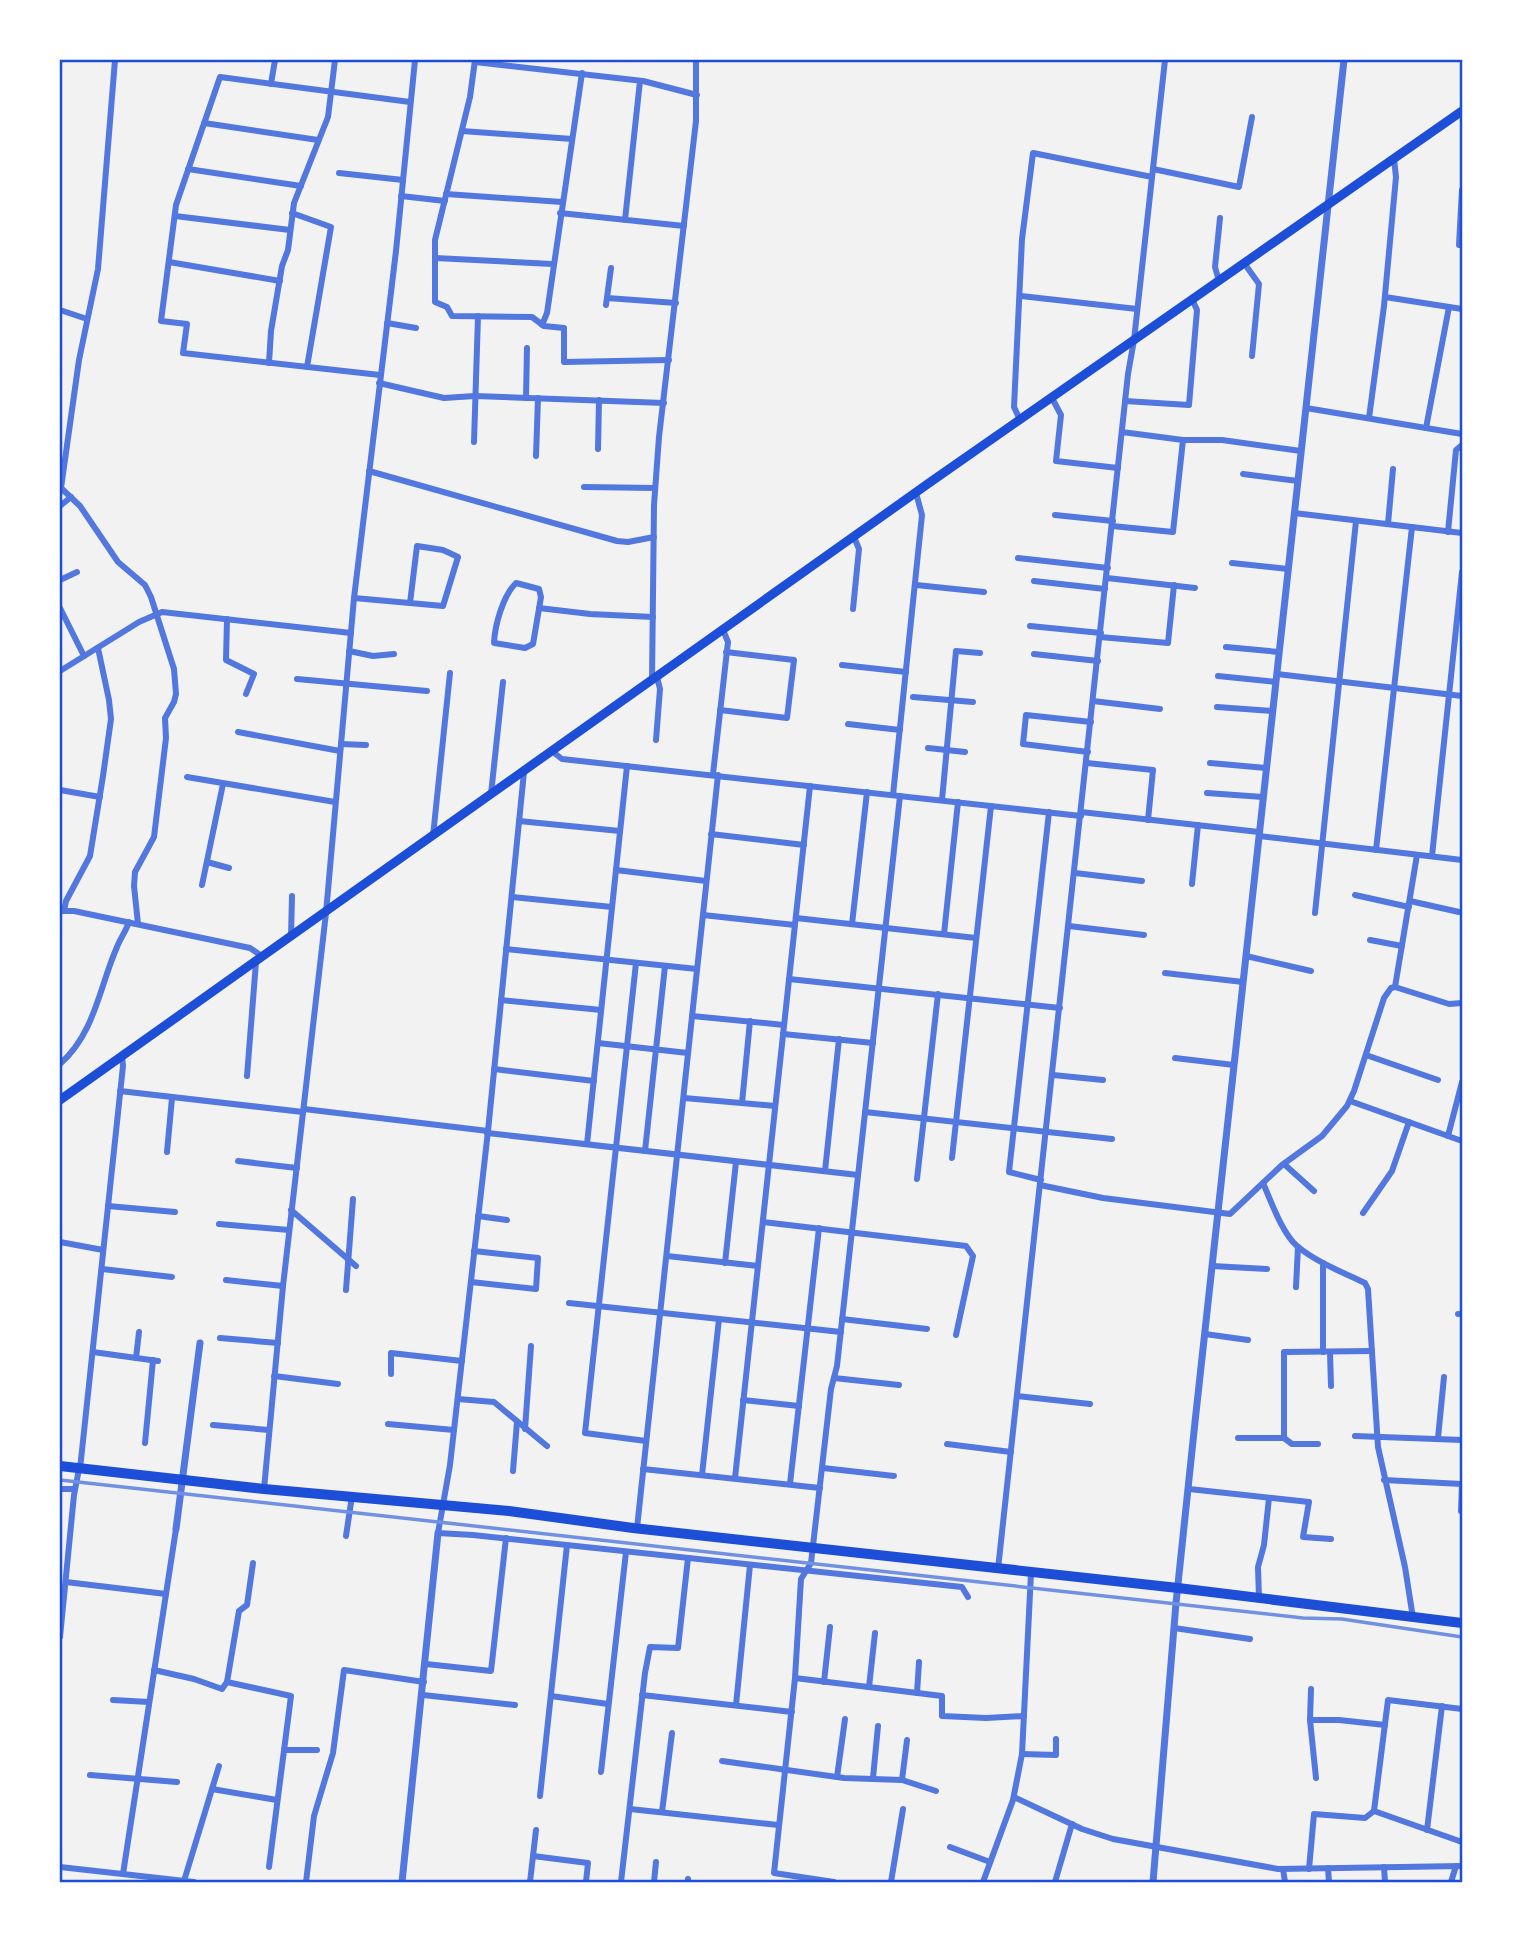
<svg xmlns="http://www.w3.org/2000/svg" width="1522" height="1942" font-family="'Varela Round',sans-serif">
  <style>
    .lines { fill: none; stroke-linecap: round; stroke-linejoin: round }
    .minor { stroke: #5277de; stroke-width: 6 }
    .tertiary { stroke: #5277de; stroke-width: 7 }
    .secondary { stroke: #1d4ed8; stroke-width: 9 }
    .primary { stroke: #1d4ed8; stroke-width: 10 }
    .rail { stroke: #7290e2; stroke-width: 3.5 }
    .neatline { fill: none; stroke: #1d4ed8; stroke-width: 2.5 }
  </style>
  <rect width="100%" height="100%" fill="#f2f2f2"/>
  <g class="lines">
    <g class="minor">
      <polyline points="115,60 98,269 79,360 61,488 80,506 118,562 145,585 151,597 174,669 176,694 174,702 165,718 166,738 154,837 135,872 134,886 138,924"/>
      <polyline points="475,60 470,97 435,240 435,302 447,307 452,316 532,317 544,326 564,328 564,362 669,360"/>
      <polyline points="475,62 643,81 697,95"/>
      <polyline points="271,84 275,60"/>
      <polyline points="204,123 318,140"/>
      <polyline points="462,131 572,139"/>
      <polyline points="188,169 301,186"/>
      <polyline points="1153,169 1239,187 1252,117"/>
      <polyline points="339,173 403,180"/>
      <polyline points="446,194 562,202"/>
      <polyline points="401,196 445,201"/>
      <polyline points="292,213 331,227 307,367"/>
      <polyline points="560,213 684,226"/>
      <polyline points="175,216 290,230"/>
      <polyline points="625,220 640,81"/>
      <polyline points="1459,245 1462,190"/>
      <polyline points="435,258 552,264"/>
      <polyline points="169,262 280,281"/>
      <polyline points="1244,263 1259,284 1252,356"/>
      <polyline points="1219,281 1215,267 1220,218"/>
      <polyline points="1021,296 1137,309"/>
      <polyline points="1385,297 1462,309"/>
      <polyline points="607,298 676,303"/>
      <polyline points="606,305 611,268"/>
      <polyline points="60,310 87,319"/>
      <polyline points="387,323 416,328"/>
      <polyline points="542,325 547,313 582,73"/>
      <polyline points="269,363 271,331 282,266 288,250 294,203 328,117 335,60"/>
      <polyline points="380,375 183,353 187,324 161,321 176,205 220,77 410,102"/>
      <polyline points="379,383 444,398 475,396 664,403"/>
      <polyline points="526,398 527,348"/>
      <polyline points="1052,398 1061,415 1056,461 1118,468"/>
      <polyline points="1125,401 1189,405 1197,310 1192,299"/>
      <polyline points="1306,408 1462,434"/>
      <polyline points="1369,418 1384,306 1396,177 1394,159"/>
      <polyline points="1020,420 1014,407 1022,239 1033,153 1152,177"/>
      <polyline points="1426,428 1449,307"/>
      <polyline points="1183,440 1222,440 1301,451"/>
      <polyline points="474,442 478,316"/>
      <polyline points="598,449 599,400"/>
      <polyline points="536,456 538,398"/>
      <polyline points="369,471 617,541 628,542 654,537"/>
      <polyline points="1243,474 1298,481"/>
      <polyline points="584,487 655,488"/>
      <polyline points="60,506 71,497"/>
      <polyline points="1294,513 1462,533"/>
      <polyline points="1055,515 1113,521"/>
      <polyline points="1388,524 1393,469"/>
      <polyline points="1112,526 1173,532 1183,440 1122,432"/>
      <polyline points="1448,532 1456,450 1462,445"/>
      <polyline points="1018,558 1108,568"/>
      <polyline points="1232,563 1288,569"/>
      <polyline points="1107,578 1195,588"/>
      <polyline points="60,580 77,572"/>
      <polyline points="1034,581 1105,589"/>
      <path d="M516,583L539,589L541,597L533,644L525,648L494,643C495,624 503,596 516,583Z"/>
      <polyline points="916,585 984,592"/>
      <polyline points="354,598 443,606 458,557 443,550 417,546 410,603"/>
      <polyline points="60,608 84,656"/>
      <polyline points="539,608 590,614 653,617"/>
      <polyline points="853,609 859,549 854,537"/>
      <polyline points="227,619 226,660 254,674 246,694"/>
      <polyline points="1030,626 1101,633"/>
      <polyline points="1100,637 1168,643 1174,585"/>
      <polyline points="1226,647 1279,652"/>
      <polyline points="349,651 373,656 394,654"/>
      <polyline points="1034,654 1098,661"/>
      <polyline points="842,665 906,672"/>
      <polyline points="60,671 139,622 162,612 351,633"/>
      <polyline points="1277,674 1462,696"/>
      <polyline points="1218,676 1276,682"/>
      <polyline points="297,679 427,691"/>
      <polyline points="652,681 654,505 659,437 696,121 696,60"/>
      <polyline points="913,697 973,702"/>
      <polyline points="1093,701 1160,709"/>
      <polyline points="1217,707 1273,711"/>
      <polyline points="720,710 787,718 794,660 726,652"/>
      <polyline points="848,724 900,730"/>
      <polyline points="238,732 340,751"/>
      <polyline points="656,740 660,689 657,677"/>
      <polyline points="341,744 366,745"/>
      <polyline points="928,748 965,752"/>
      <polyline points="553,752 562,759 1081,816"/>
      <polyline points="1088,752 1023,744 1026,715 1091,722"/>
      <polyline points="1087,763 1153,770 1148,820"/>
      <polyline points="1210,763 1266,768"/>
      <polyline points="524,772 488,1131 450,1465 438,1533 473,1535 962,1587 968,1597"/>
      <polyline points="713,774 728,642 723,630"/>
      <polyline points="187,777 335,802"/>
      <polyline points="60,790 100,797"/>
      <polyline points="1207,793 1263,797"/>
      <polyline points="491,794 503,682"/>
      <polyline points="893,795 922,515 916,493"/>
      <polyline points="942,800 956,651 980,653"/>
      <polyline points="1081,812 1259,832"/>
      <polyline points="519,821 620,831"/>
      <polyline points="711,834 804,845"/>
      <polyline points="433,836 450,673"/>
      <polyline points="1259,836 1462,860"/>
      <polyline points="1376,850 1412,527"/>
      <polyline points="1432,856 1462,572"/>
      <polyline points="207,862 229,868"/>
      <polyline points="616,870 706,881"/>
      <polyline points="1075,873 1142,881"/>
      <polyline points="1192,884 1198,825"/>
      <polyline points="202,885 223,784"/>
      <polyline points="1355,895 1409,907"/>
      <polyline points="512,897 612,907"/>
      <polyline points="1410,901 1459,912"/>
      <polyline points="60,911 74,911 250,948 263,957"/>
      <polyline points="64,911 66,901 90,856 103,776 111,719 109,700 98,648"/>
      <polyline points="1315,913 1356,521"/>
      <polyline points="703,915 795,925"/>
      <polyline points="796,918 976,938"/>
      <polyline points="852,924 867,792"/>
      <polyline points="1069,926 1144,935"/>
      <polyline points="944,934 958,802"/>
      <polyline points="291,936 292,896"/>
      <polyline points="1370,940 1402,946"/>
      <polyline points="506,949 697,969"/>
      <polyline points="1246,956 1311,971"/>
      <polyline points="636,963 585,1433 646,1441"/>
      <polyline points="1165,973 1243,982"/>
      <polyline points="789,979 1060,1008"/>
      <polyline points="1395,987 1417,855"/>
      <polyline points="501,1000 601,1010"/>
      <polyline points="692,1016 784,1025"/>
      <polyline points="783,1034 873,1043"/>
      <polyline points="598,1043 688,1053"/>
      <polyline points="1366,1055 1438,1080"/>
      <polyline points="1175,1058 1234,1065"/>
      <path d="M60,1064C95,1033 99,988 117,947C120,939 126,931 129,922"/>
      <polyline points="494,1069 594,1081"/>
      <polyline points="1053,1075 1103,1080"/>
      <polyline points="247,1076 256,962"/>
      <polyline points="120,1091 303,1112"/>
      <polyline points="684,1098 775,1106"/>
      <polyline points="1350,1101 1462,1141"/>
      <polyline points="742,1103 750,1021"/>
      <polyline points="304,1109 488,1131"/>
      <polyline points="865,1112 1112,1139"/>
      <polyline points="487,1133 858,1175"/>
      <polyline points="1448,1136 1462,1082"/>
      <polyline points="587,1144 627,766"/>
      <polyline points="645,1151 665,966"/>
      <polyline points="167,1152 172,1098"/>
      <polyline points="952,1158 991,806"/>
      <polyline points="238,1161 297,1168"/>
      <polyline points="1284,1164 1314,1191"/>
      <polyline points="825,1171 839,1039"/>
      <polyline points="917,1179 938,994"/>
      <polyline points="1041,1180 1009,1172 1049,812"/>
      <path d="M1263,1183C1271,1201 1282,1233 1297,1246C1316,1262 1342,1272 1365,1283L1368,1289L1378,1447L1405,1567L1413,1618"/>
      <polyline points="1040,1185 1103,1198 1230,1214 1282,1165 1322,1136 1347,1106 1354,1091 1384,998 1391,988 1395,987 1449,1004 1462,1003"/>
      <polyline points="108,1206 175,1212"/>
      <polyline points="291,1210 356,1266"/>
      <polyline points="1363,1213 1392,1171 1409,1122"/>
      <polyline points="478,1216 507,1220"/>
      <polyline points="763,1222 966,1246 973,1256 956,1335"/>
      <polyline points="219,1224 289,1230"/>
      <polyline points="60,1242 103,1250"/>
      <polyline points="667,1256 758,1266"/>
      <polyline points="725,1263 736,1162"/>
      <polyline points="1323,1263 1323,1352"/>
      <polyline points="1212,1266 1267,1269"/>
      <polyline points="102,1269 172,1277"/>
      <polyline points="226,1280 283,1286"/>
      <polyline points="471,1282 536,1289 538,1258 474,1251"/>
      <polyline points="1296,1287 1298,1247"/>
      <polyline points="346,1290 353,1199"/>
      <polyline points="569,1303 841,1332"/>
      <polyline points="1458,1314 1462,1314"/>
      <polyline points="842,1319 927,1329"/>
      <polyline points="1205,1334 1248,1340"/>
      <polyline points="220,1338 278,1343"/>
      <polyline points="93,1352 158,1361"/>
      <polyline points="1330,1352 1331,1386"/>
      <polyline points="136,1358 139,1332"/>
      <polyline points="391,1374 391,1353 462,1361"/>
      <polyline points="274,1376 338,1384"/>
      <polyline points="834,1378 899,1385"/>
      <polyline points="1017,1396 1090,1404"/>
      <polyline points="458,1399 494,1402 547,1446"/>
      <polyline points="743,1400 799,1406"/>
      <polyline points="388,1424 454,1430"/>
      <polyline points="213,1425 269,1430"/>
      <polyline points="525,1429 531,1346"/>
      <polyline points="1355,1436 1462,1440"/>
      <polyline points="1238,1438 1284,1438 1284,1352 1372,1351"/>
      <polyline points="1284,1438 1292,1444 1318,1444"/>
      <polyline points="1438,1438 1444,1377"/>
      <polyline points="145,1443 153,1360"/>
      <polyline points="947,1444 1011,1452"/>
      <polyline points="823,1468 894,1476"/>
      <polyline points="80,1469 123,1066 122,1056"/>
      <polyline points="643,1469 820,1488"/>
      <polyline points="513,1471 517,1422"/>
      <polyline points="702,1475 719,1319"/>
      <polyline points="735,1478 810,786"/>
      <polyline points="1384,1480 1462,1484 1461,1511"/>
      <polyline points="790,1484 819,1228"/>
      <polyline points="60,1489 75,1489"/>
      <polyline points="264,1489 283,1286 326,913 354,598 396,251 415,60"/>
      <polyline points="1189,1489 1309,1502 1303,1537 1331,1539"/>
      <polyline points="637,1528 718,775"/>
      <polyline points="346,1536 352,1496"/>
      <polyline points="253,1563 247,1605 239,1611 227,1682 291,1696 269,1867"/>
      <polyline points="998,1569 1128,374 1134,340 1165,60"/>
      <polyline points="66,1582 166,1594"/>
      <polyline points="1259,1598 1258,1567 1264,1545 1269,1498"/>
      <polyline points="1174,1628 1250,1639"/>
      <polyline points="60,1637 74,1495 79,1469"/>
      <polyline points="426,1664 491,1671 506,1538"/>
      <polyline points="154,1670 194,1679 222,1689 227,1682"/>
      <polyline points="795,1678 942,1696 942,1716 986,1718 1024,1716"/>
      <polyline points="824,1682 830,1627"/>
      <polyline points="869,1687 875,1633"/>
      <polyline points="1311,1689 1310,1720 1316,1778"/>
      <polyline points="917,1693 919,1662"/>
      <polyline points="423,1695 515,1705"/>
      <polyline points="642,1695 792,1712"/>
      <polyline points="551,1696 608,1704"/>
      <polyline points="113,1700 149,1702"/>
      <polyline points="736,1705 750,1565"/>
      <polyline points="1310,1720 1339,1720 1385,1725"/>
      <polyline points="284,1750 317,1750"/>
      <polyline points="1022,1754 1056,1755 1056,1739"/>
      <polyline points="722,1761 844,1778 902,1780 936,1791"/>
      <polyline points="601,1772 626,1552"/>
      <polyline points="90,1775 177,1782"/>
      <polyline points="837,1777 845,1719"/>
      <polyline points="873,1778 878,1726"/>
      <polyline points="902,1780 907,1740"/>
      <polyline points="212,1789 277,1800"/>
      <polyline points="540,1796 567,1545"/>
      <polyline points="1014,1797 1082,1829 1113,1839 1278,1869 1462,1866"/>
      <polyline points="630,1809 778,1825"/>
      <polyline points="1374,1811 1388,1700 1462,1709"/>
      <polyline points="662,1812 672,1733"/>
      <polyline points="1427,1830 1442,1706"/>
      <polyline points="950,1847 990,1862"/>
      <polyline points="533,1856 588,1863 586,1882"/>
      <polyline points="60,1867 194,1882"/>
      <polyline points="1384,1867 1385,1882"/>
      <polyline points="1328,1868 1329,1882"/>
      <polyline points="1283,1869 1285,1882"/>
      <polyline points="1309,1869 1314,1814 1365,1818 1374,1811 1462,1842"/>
      <polyline points="123,1874 176,1529"/>
      <polyline points="184,1881 219,1766"/>
      <polyline points="306,1882 314,1816 333,1753 344,1670 424,1682"/>
      <polyline points="530,1882 536,1830"/>
      <polyline points="621,1882 645,1673 650,1647 678,1648 688,1558"/>
      <polyline points="654,1882 656,1862"/>
      <polyline points="688,1882 688,1879"/>
      <polyline points="834,1882 774,1873 795,1678 801,1579 811,1563 831,1389 837,1366 900,796"/>
      <polyline points="891,1882 903,1809"/>
      <polyline points="983,1882 1013,1800 1022,1754 1031,1573"/>
      <polyline points="1055,1882 1072,1824"/>
      <polyline points="1451,1882 1456,1866"/>
    </g>
    <g class="tertiary">
      <polyline points="176,1529 200,1343"/>
      <polyline points="402,1882 438,1533"/>
      <polyline points="1153,1882 1176,1603 1195,1422 1344,60"/>
    </g>
    <polyline class="secondary" points="60,1100 929,483 1462,111"/>
    <polyline class="primary" points="60,1466 264,1489 509,1511 633,1528 1178,1588 1462,1623"/>
    <polyline class="rail" points="60,1480 1303,1618 1342,1619 1462,1637"/>
  </g>
  <rect width="1522" height="1942" fill="none" stroke="#ffffff" stroke-width="122"/>
  <rect x="61" y="61" width="1400" height="1820" class="neatline"/>
</svg>
